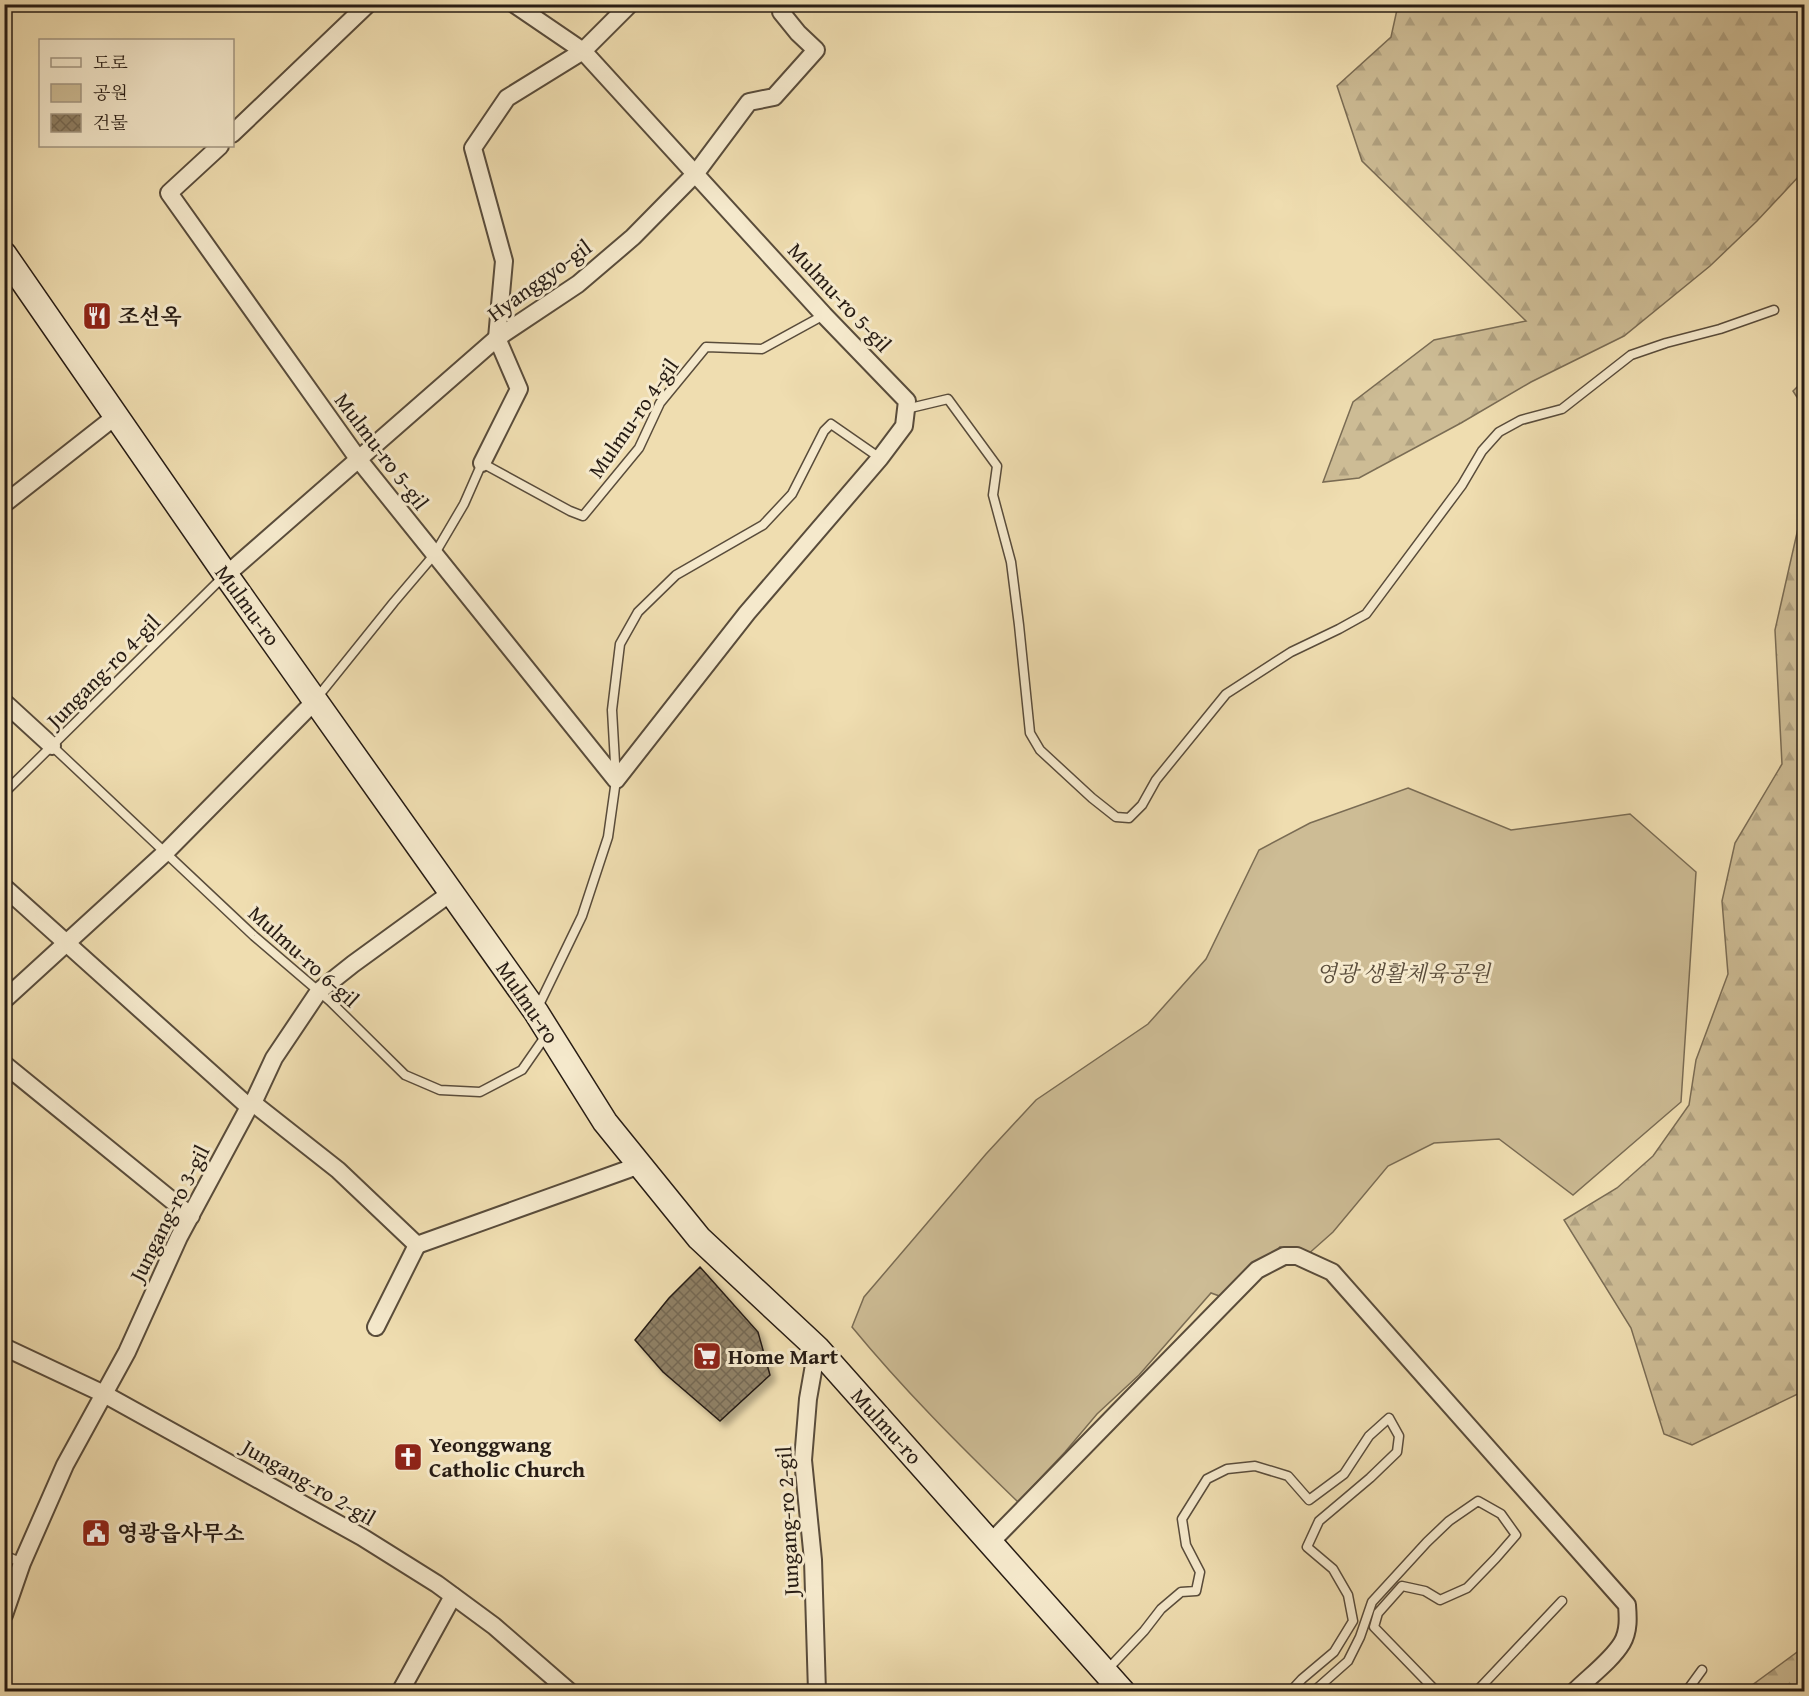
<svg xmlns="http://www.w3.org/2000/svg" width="1809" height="1696" font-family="'Gentium Book Plus','Noto Serif KR',serif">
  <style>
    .forest { fill: url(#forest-firs); stroke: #7a6c54; stroke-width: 1.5 }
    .green { fill: #cdbc95; stroke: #7a6c54; stroke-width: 1.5 }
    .building { fill: url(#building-cross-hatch); stroke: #271c14; stroke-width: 1.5; filter: url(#shadow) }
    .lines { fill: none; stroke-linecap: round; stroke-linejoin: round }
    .lane-casing { stroke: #594c3b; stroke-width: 11 }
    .street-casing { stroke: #594c3b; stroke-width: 20 }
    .secondary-casing { stroke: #271c14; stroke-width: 27 }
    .lane { stroke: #f5e9cc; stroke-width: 8 }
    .street { stroke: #f5e9cc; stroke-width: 16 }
    .secondary { stroke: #f5e9cc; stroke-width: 24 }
    .labels { text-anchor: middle; stroke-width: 6; stroke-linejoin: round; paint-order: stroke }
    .street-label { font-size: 22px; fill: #271c14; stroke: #f5e9cc }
    .poi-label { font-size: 22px; font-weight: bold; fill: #271c14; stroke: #f5e9cc; text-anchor: start }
    .park-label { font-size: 22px; font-style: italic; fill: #594c3b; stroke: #f5e9cc }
  </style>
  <defs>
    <pattern id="forest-firs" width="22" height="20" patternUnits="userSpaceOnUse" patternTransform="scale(1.5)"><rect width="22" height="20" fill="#cdbc95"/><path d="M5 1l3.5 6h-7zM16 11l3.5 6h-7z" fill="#b0a180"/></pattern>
    <pattern id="building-cross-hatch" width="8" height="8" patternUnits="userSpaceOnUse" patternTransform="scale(1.5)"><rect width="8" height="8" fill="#8f8065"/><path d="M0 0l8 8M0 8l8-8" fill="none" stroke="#756852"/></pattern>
    <filter id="shadow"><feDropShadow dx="5.5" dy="5.5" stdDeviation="3" flood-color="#0004"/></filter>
  </defs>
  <rect width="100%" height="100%" fill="#efddb0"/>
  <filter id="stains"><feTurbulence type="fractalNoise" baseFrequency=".00333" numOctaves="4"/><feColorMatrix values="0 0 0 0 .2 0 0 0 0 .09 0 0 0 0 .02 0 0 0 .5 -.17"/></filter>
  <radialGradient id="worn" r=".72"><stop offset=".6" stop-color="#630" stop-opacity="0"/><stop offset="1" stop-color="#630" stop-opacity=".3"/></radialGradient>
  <g class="forest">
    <polygon points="1398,5 1804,5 1804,176 1800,175 1757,221 1710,266 1624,336 1531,382 1461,423 1359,478 1323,482 1353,402 1434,340 1526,321 1362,161 1337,86 1391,37"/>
    <polygon points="1804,380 1804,408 1793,391"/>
    <polygon points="1804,502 1804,1391 1692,1445 1664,1434 1631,1328 1564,1220 1617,1188 1653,1156 1689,1105 1696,1060 1728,974 1722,901 1735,843 1782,764 1775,630"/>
    <polygon points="1804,1647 1804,1691 1744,1691"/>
  </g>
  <path class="green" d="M1408,788L1511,830L1630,814L1696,872L1681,1102L1573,1195L1499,1139L1434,1143L1388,1166L1333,1232L1306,1256L1280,1247L1236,1302L1211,1293L1139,1375L1097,1414L1065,1452L1018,1502C960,1446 903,1389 852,1327L864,1297L986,1154L1036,1100L1148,1024L1206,959L1259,850L1310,823Z"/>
  <polygon class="building" points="700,1267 758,1332 770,1375 720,1421 663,1372 635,1340 669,1298"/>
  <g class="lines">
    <g class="lane-casing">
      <g id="lane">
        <polyline points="906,409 948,399 997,466 993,495 1011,562 1019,625 1030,733 1040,750 1092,798 1116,817 1129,818 1142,805 1156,780 1226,694 1291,652 1339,629 1366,614 1462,485 1482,451 1499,432 1521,420 1562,409 1631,355 1666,343 1720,329 1774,310"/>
        <polyline points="316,699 394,602 434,555 464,504 482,463 570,511 583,516 639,448 660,403 706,347 762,349 824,315"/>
        <polyline points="52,746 254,936 330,1001 405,1075 440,1090 480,1092 522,1070 547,1034"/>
        <polyline points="4,793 224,576"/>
        <polyline points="537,1009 582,916 608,837 616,780 612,710 620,644 638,612 676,575 763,525 792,494 824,431 831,424 880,458"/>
        <polyline points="4,1555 22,1563"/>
        <polyline points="1107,1670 1144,1631 1161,1609 1181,1592 1196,1591 1200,1572 1186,1545 1182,1519 1207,1479 1227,1469 1255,1466 1288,1476 1309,1500 1344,1474 1369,1436 1389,1418 1399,1436 1397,1452 1370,1478 1319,1521 1307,1547 1333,1569 1348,1595 1353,1621 1334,1652 1302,1679 1290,1692"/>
        <polyline points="1313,1692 1348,1661 1360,1637 1372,1602 1427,1542 1449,1521 1478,1501 1501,1514 1516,1535 1496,1558 1467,1588 1440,1600 1425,1591 1402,1586 1378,1613 1374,1627 1437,1692"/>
        <polyline points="1476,1692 1562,1601"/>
        <polyline points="1686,1692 1702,1670"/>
      </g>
    </g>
    <g class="street-casing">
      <g id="street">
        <polyline points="232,134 368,4"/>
        <polyline points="220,146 169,193 359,460 616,780 747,613 880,458 904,426 907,401 824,315 583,51 514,4"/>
        <polyline points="482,463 519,389 497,338 504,261 473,148 507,98 583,51 630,4"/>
        <polyline points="4,504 116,416"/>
        <polyline points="226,575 497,338 578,284 633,237 696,173 749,102 774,97 816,50 798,33 781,12 782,4"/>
        <polyline points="4,702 52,746"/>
        <polyline points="4,887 249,1107"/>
        <polyline points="4,1000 166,852 316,700"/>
        <polyline points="4,1064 191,1216"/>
        <polyline points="253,1103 338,1170 417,1245 640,1165"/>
        <polyline points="376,1327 417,1245"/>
        <polyline points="4,1347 104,1394 362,1537 437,1584 494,1626 570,1692"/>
        <path d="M990,1543L1257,1270L1284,1256H1297L1332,1272L1627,1605C1628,1617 1629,1631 1622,1643C1611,1661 1590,1676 1574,1692"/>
        <polyline points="4,1615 22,1563 65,1465 127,1352 179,1237 249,1107 253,1103 274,1058 319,991 353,964 452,892"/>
        <polyline points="400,1692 453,1596"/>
        <polyline points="817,1692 813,1560 803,1460 808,1399 817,1348"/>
      </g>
    </g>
    <g class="secondary-casing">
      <polyline id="secondary" points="4,254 226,575 536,1012 605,1122 699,1238 817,1348 1123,1692"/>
    </g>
    <use href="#lane" class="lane"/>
    <use href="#street" class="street"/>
    <use href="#secondary" class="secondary"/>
  </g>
  <defs>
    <g id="restaurant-square" transform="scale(1.5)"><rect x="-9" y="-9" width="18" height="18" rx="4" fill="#8f2418" stroke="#f5e9cc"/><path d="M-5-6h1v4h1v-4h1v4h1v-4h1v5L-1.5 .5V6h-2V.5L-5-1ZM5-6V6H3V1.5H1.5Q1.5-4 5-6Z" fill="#fff"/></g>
    <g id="supermarket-square" transform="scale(1.5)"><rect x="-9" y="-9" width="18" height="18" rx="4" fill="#8f2418" stroke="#f5e9cc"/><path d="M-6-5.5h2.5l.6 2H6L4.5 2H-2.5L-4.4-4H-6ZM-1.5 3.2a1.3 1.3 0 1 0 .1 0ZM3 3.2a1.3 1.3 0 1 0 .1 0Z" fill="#fff"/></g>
    <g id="church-square" transform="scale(1.5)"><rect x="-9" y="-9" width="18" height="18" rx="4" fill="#8f2418" stroke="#f5e9cc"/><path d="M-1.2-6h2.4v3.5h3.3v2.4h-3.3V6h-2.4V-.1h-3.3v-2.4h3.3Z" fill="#fff"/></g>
    <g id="civic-square" transform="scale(1.5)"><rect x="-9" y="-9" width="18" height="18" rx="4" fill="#8f2418" stroke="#f5e9cc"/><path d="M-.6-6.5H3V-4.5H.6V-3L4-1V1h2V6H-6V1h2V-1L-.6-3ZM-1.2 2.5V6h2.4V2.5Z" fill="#fff"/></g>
  </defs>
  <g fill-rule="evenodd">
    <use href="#restaurant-square" x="97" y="316"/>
    <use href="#supermarket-square" x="707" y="1356"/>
    <use href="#church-square" x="408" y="1457"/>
    <use href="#civic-square" x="96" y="1533"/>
  </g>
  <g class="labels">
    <g class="street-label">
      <text transform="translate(539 280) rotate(-36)" y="8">Hyanggyo-gil</text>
      <text transform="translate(840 297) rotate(47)" y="8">Mulmu-ro 5-gil</text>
      <text transform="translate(633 418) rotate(-55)" y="8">Mulmu-ro 4-gil</text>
      <text transform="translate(382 451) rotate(53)" y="8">Mulmu-ro 5-gil</text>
      <text transform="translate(248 605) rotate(54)" y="8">Mulmu-ro</text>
      <text transform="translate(103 671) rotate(-45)" y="8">Jungang-ro 4-gil</text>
      <text transform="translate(304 956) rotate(42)" y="8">Mulmu-ro 6-gil</text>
      <text transform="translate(528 1002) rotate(56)" y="8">Mulmu-ro</text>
      <text transform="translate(169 1213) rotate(-63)" y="8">Jungang-ro 3-gil</text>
      <text transform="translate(887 1426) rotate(48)" y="8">Mulmu-ro</text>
      <text transform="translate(309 1482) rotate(30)" y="8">Jungang-ro 2-gil</text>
      <text transform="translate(787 1521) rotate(-93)" y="8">Jungang-ro 2-gil</text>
    </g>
    <g class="poi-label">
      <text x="118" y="324">조선옥</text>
      <text x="728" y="1364">Home Mart</text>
      <text x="429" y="1452">Yeonggwang<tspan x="429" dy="25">Catholic Church</tspan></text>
      <text x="117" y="1541">영광읍사무소</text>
    </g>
    <g class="park-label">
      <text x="1403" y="981">영광 생활체육공원</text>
    </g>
  </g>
  <rect width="1809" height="1696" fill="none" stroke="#efddb0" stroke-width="24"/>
  <rect x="6" y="6" width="1797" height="1684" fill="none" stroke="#271c14" stroke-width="3"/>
  <rect x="12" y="12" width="1785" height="1672" fill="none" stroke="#271c14" stroke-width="1.5"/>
  <rect x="39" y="39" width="195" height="108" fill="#f5e9cc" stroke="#a39782" stroke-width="1.5"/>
  <rect x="51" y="58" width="30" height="9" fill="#f5e9cc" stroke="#a39782" stroke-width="1.5"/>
  <text x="93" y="69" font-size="18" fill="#271c14">도로</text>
  <rect x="51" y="84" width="30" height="18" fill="#cdbc95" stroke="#a39782" stroke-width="1.5"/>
  <text x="93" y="99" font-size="18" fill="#271c14">공원</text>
  <rect x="51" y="114" width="30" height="18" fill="url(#building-cross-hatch)" stroke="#a39782" stroke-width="1.5"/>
  <text x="93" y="129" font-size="18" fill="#271c14">건물</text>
  <rect width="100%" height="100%" filter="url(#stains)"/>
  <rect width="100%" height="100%" fill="url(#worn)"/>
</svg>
